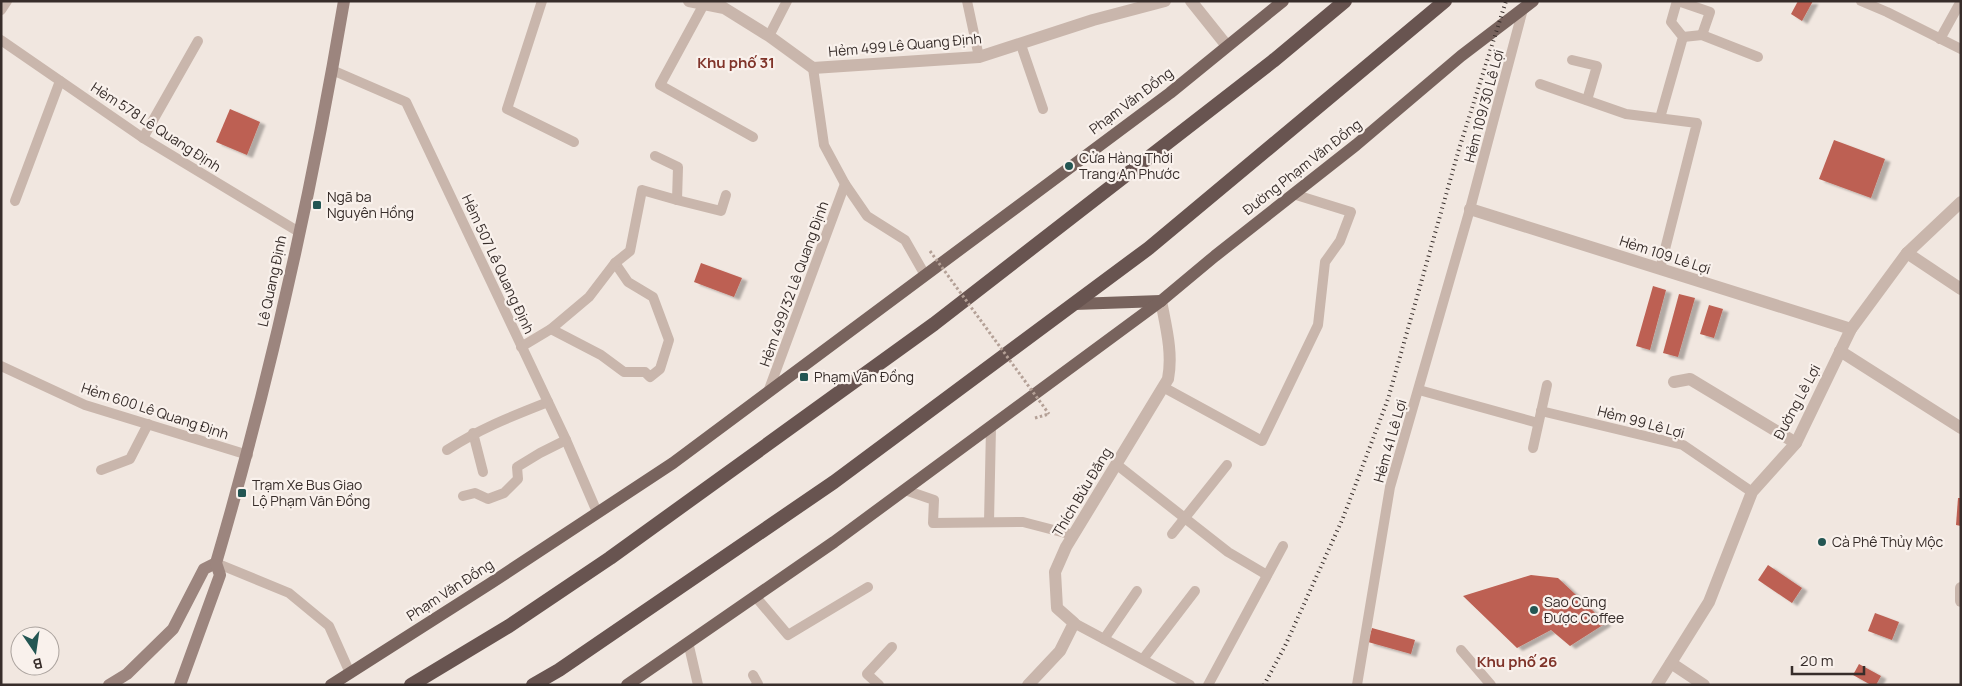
<svg xmlns="http://www.w3.org/2000/svg" width="1962" height="686" font-family="Manrope,sans-serif">
  <style>
    .building { fill: #bd6052; filter: url(#shadow) }
    .lines { fill: none; stroke-linecap: round; stroke-linejoin: round }
    .path { stroke: #b4a096; stroke-width: 3; stroke-dasharray: 2.5 2.5; stroke-linecap: butt }
    .service { stroke: #c9b6ac; stroke-width: 10 }
    .minor { stroke: #c9b6ac; stroke-width: 12 }
    .secondary { stroke: #9c857e; stroke-width: 12 }
    .primary { stroke: #78635d; stroke-width: 12 }
    .trunk { stroke: #685450; stroke-width: 14 }
    .rail { stroke: #372d2a; stroke-width: 4; stroke-dasharray: 1 4; stroke-linecap: butt }
    .path-bridge { stroke: #b4a096; stroke-width: 3; stroke-dasharray: 2.5 2.5; stroke-linecap: butt }
    .poi-dot { fill: #235653; stroke: #f9f1ec; stroke-width: 2 }
    .labels { text-anchor: middle; stroke-width: 4.5; stroke-linejoin: round; paint-order: stroke }
    .street-label { font-size: 14px; fill: #372d2a; stroke: #f9f1ec }
    .poi-label { font-size: 14px; fill: #372d2a; stroke: #f9f1ec; text-anchor: start }
    .neighbourhood-label { font-size: 15px; font-weight: bold; fill: #80342a; stroke: #f9f1ec }
  </style>
  <defs>
    <filter id="shadow"><feDropShadow dx="5.5" dy="3" stdDeviation="1" flood-color="#0004"/></filter>
  </defs>
  <rect width="100%" height="100%" fill="#f1e7e0"/>
  <g class="building">
    <polygon points="1798,1 1813,1 1802,21 1791,14"/>
    <polygon points="230,109 260,122 247,155 216,142"/>
    <polygon points="1834,140 1885,159 1871,198 1819,179"/>
    <polygon points="701,263 742,278 734,297 694,282"/>
    <polygon points="1653,286 1666,290 1650,350 1636,346"/>
    <polygon points="1679,294 1695,298 1678,357 1663,353"/>
    <polygon points="1709,305 1723,309 1714,338 1700,334"/>
    <polygon points="1958,498 1961,498 1961,526 1956,525"/>
    <polygon points="1768,565 1802,588 1792,603 1758,580"/>
    <polygon points="1531,575 1558,578 1606,623 1570,646 1551,630 1517,648 1463,596"/>
    <polygon points="1875,613 1899,622 1892,640 1868,631"/>
    <polygon points="1372,628 1415,640 1411,654 1368,642"/>
    <polygon points="1859,664 1881,676 1876,685 1871,685 1853,675"/>
  </g>
  <g class="lines">
    <polyline class="path" points="1035,418 1049,414"/>
    <g class="service">
      <polyline points="542,1 507,109 574,142"/>
      <polyline points="967,1 979,57"/>
      <polyline points="1678,1 1710,12 1702,35"/>
      <polyline points="1861,1 1887,12 1961,49"/>
      <polyline points="704,4 660,85 753,137"/>
      <polyline points="1,10 7,1"/>
      <polyline points="769,36 787,1"/>
      <polyline points="1683,37 1702,35 1758,57"/>
      <polyline points="1940,39 1961,1"/>
      <polyline points="1,40 143,138 299,232"/>
      <polyline points="1021,45 1043,109"/>
      <polyline points="1572,60 1597,66 1587,100"/>
      <polyline points="813,68 824,145 845,184 867,216 905,240 925,275"/>
      <polyline points="332,70 406,102 566,440 597,512"/>
      <polyline points="1540,84 1626,114 1697,123 1660,269"/>
      <polyline points="1660,118 1683,37 1671,22 1677,1"/>
      <polyline points="143,138 198,41"/>
      <polyline points="677,200 721,211 726,195"/>
      <polyline points="15,201 60,81"/>
      <polyline points="551,329 601,355 624,372 645,372 650,377 660,369 669,340 653,297 628,282 615,263"/>
      <polyline points="521,347 551,329 589,297 615,263 630,251 642,190 677,200 678,167 655,156"/>
      <polyline points="1,366 85,405 248,455"/>
      <polyline points="1163,387 1262,441 1318,325 1325,262 1340,241 1351,212 1293,194"/>
      <polyline points="1419,390 1538,423"/>
      <polyline points="768,392 845,184"/>
      <polyline points="1541,411 1683,445 1752,492"/>
      <polyline points="473,433 483,472"/>
      <polyline points="1533,448 1547,385"/>
      <path d="M447,450C481,428 510,417 548,402"/>
      <polyline points="1116,464 1228,552 1267,575"/>
      <polyline points="101,470 130,459 148,424"/>
      <polyline points="905,490 934,500 933,523 1023,522 1073,535"/>
      <polyline points="463,496 475,493 488,499 504,493 518,479 517,467 540,453 566,440"/>
      <polyline points="989,522 991,427"/>
      <polyline points="1172,534 1227,465"/>
      <polyline points="216,563 289,593 329,626 350,673"/>
      <polyline points="755,596 788,635 868,587"/>
      <polyline points="1074,623 1190,685"/>
      <polyline points="1104,639 1137,591"/>
      <polyline points="688,642 698,685"/>
      <polyline points="1461,650 1491,685"/>
      <polyline points="1143,659 1195,591"/>
      <polyline points="753,675 758,684 756,685"/>
      <polyline points="879,685 867,674 892,647"/>
      <polyline points="1208,685 1283,546"/>
      <polyline points="1357,685 1390,487 1470,209 1523,9"/>
    </g>
    <g class="minor">
      <polyline points="689,1 724,8 769,36 813,68 979,57 1093,20 1165,1"/>
      <polyline points="1191,1 1227,46"/>
      <polyline points="1470,209 1851,329"/>
      <polyline points="1907,253 1961,289"/>
      <polyline points="1840,351 1961,428"/>
      <polyline points="1674,382 1690,379 1796,443"/>
      <polyline points="1961,588 1961,601"/>
      <polyline points="1671,663 1704,685"/>
      <path d="M1028,685L1060,651L1074,623L1057,608L1055,572L1066,547L1168,379C1173,353 1166,327 1161,301"/>
      <polyline points="1657,685 1709,602 1752,492 1796,443 1851,329 1907,253 1961,202"/>
    </g>
    <g class="secondary">
      <polyline points="109,685 127,674 173,629 204,569 216,563"/>
      <path d="M180,685L220,575L216,563C270,379 312,191 344,1"/>
    </g>
    <g class="primary">
      <polyline points="1074,304 1161,301"/>
      <polyline points="331,685 491,583 673,463 1170,93 1283,1"/>
      <polyline points="627,685 834,542 1161,301 1215,256 1356,145 1461,56 1533,1"/>
    </g>
    <g class="trunk">
      <polyline points="411,685 509,626 610,558 934,324 1273,61 1345,1"/>
      <polyline points="533,685 559,670 834,482 1149,248 1445,1"/>
    </g>
    <polyline class="rail" points="1264,685 1285,646 1343,518 1388,399 1459,149 1506,1"/>
    <polyline class="path-bridge" points="930,251 1049,414"/>
  </g>
  <g class="poi-dot">
    <circle cx="1069" cy="166" r="5"/>
    <rect x="312" y="200" width="10" height="10" rx="2.5"/>
    <rect x="799" y="372" width="10" height="10" rx="2.5"/>
    <rect x="237" y="488" width="10" height="10" rx="2.5"/>
    <circle cx="1822" cy="542" r="5"/>
    <circle cx="1534" cy="610" r="5"/>
  </g>
  <g class="labels">
    <g class="street-label">
      <text transform="translate(905 45) rotate(-5)" y="5">Hẻm 499 Lê Quang Định</text>
      <text transform="translate(1131 101) rotate(-37)" y="5">Phạm Văn Đồng</text>
      <text transform="translate(1484 106) rotate(-75)" y="5">Hẻm 109/30 Lê Lợi</text>
      <text transform="translate(156 127) rotate(33)" y="5">Hẻm 578 Lê Quang Định</text>
      <text transform="translate(1302 167) rotate(-38)" y="5">Đường Phạm Văn Đồng</text>
      <text transform="translate(1665 255) rotate(18)" y="5">Hẻm 109 Lê Lợi</text>
      <text transform="translate(498 264) rotate(65)" y="5">Hẻm 507 Lê Quang Định</text>
      <text transform="translate(272 281) rotate(-78)" y="5">Lê Quang Định</text>
      <text transform="translate(794 284) rotate(-70)" y="5">Hẻm 499/32 Lê Quang Định</text>
      <text transform="translate(1797 402) rotate(-62)" y="5">Đường Lê Lợi</text>
      <text transform="translate(155 411) rotate(18)" y="5">Hẻm 600 Lê Quang Định</text>
      <text transform="translate(1641 422) rotate(15)" y="5">Hẻm 99 Lê Lợi</text>
      <text transform="translate(1390 441) rotate(-74)" y="5">Hẻm 41 Lê Lợi</text>
      <text transform="translate(1082 492) rotate(-59)" y="5">Thích Bửu Đăng</text>
      <text transform="translate(450 590) rotate(-33)" y="5">Phạm Văn Đồng</text>
    </g>
    <g class="poi-label">
      <text x="1079" y="163">Cửa Hàng Thời<tspan x="1079" dy="16">Trang An Phước</tspan></text>
      <text x="327" y="202">Ngã ba<tspan x="327" dy="16">Nguyên Hồng</tspan></text>
      <text x="814" y="382">Phạm Văn Đồng</text>
      <text x="252" y="490">Trạm Xe Bus Giao<tspan x="252" dy="16">Lộ Phạm Văn Đồng</tspan></text>
      <text x="1832" y="547">Cà Phê Thủy Mộc</text>
      <text x="1544" y="607">Sao Cũng<tspan x="1544" dy="16">Được Coffee</tspan></text>
    </g>
    <g class="neighbourhood-label">
      <text x="736" y="68">Khu phố 31</text>
      <text x="1517" y="667">Khu phố 26</text>
    </g>
  </g>
  <rect width="1962" height="686" fill="none" stroke="#372d2a" stroke-width="5"/>
  <g transform="translate(35 651) rotate(167)"><circle r="24" fill="#f9f1ec" stroke="#aba39e"/>
  <path d="M0-4L9 19L0 12L-9 19Z" fill="#235653"/>
  <text y="-8" font-size="14" font-weight="bold" text-anchor="middle" fill="#372d2a">B</text>
  </g>
  <path d="M1792 666v8h72v-8" fill="none" stroke="#372d2a" stroke-width="2.5"/>
  <text x="1800" y="666" font-size="15" fill="#372d2a" stroke="#f9f1ec" stroke-width="4" paint-order="stroke">20 m</text>
</svg>
